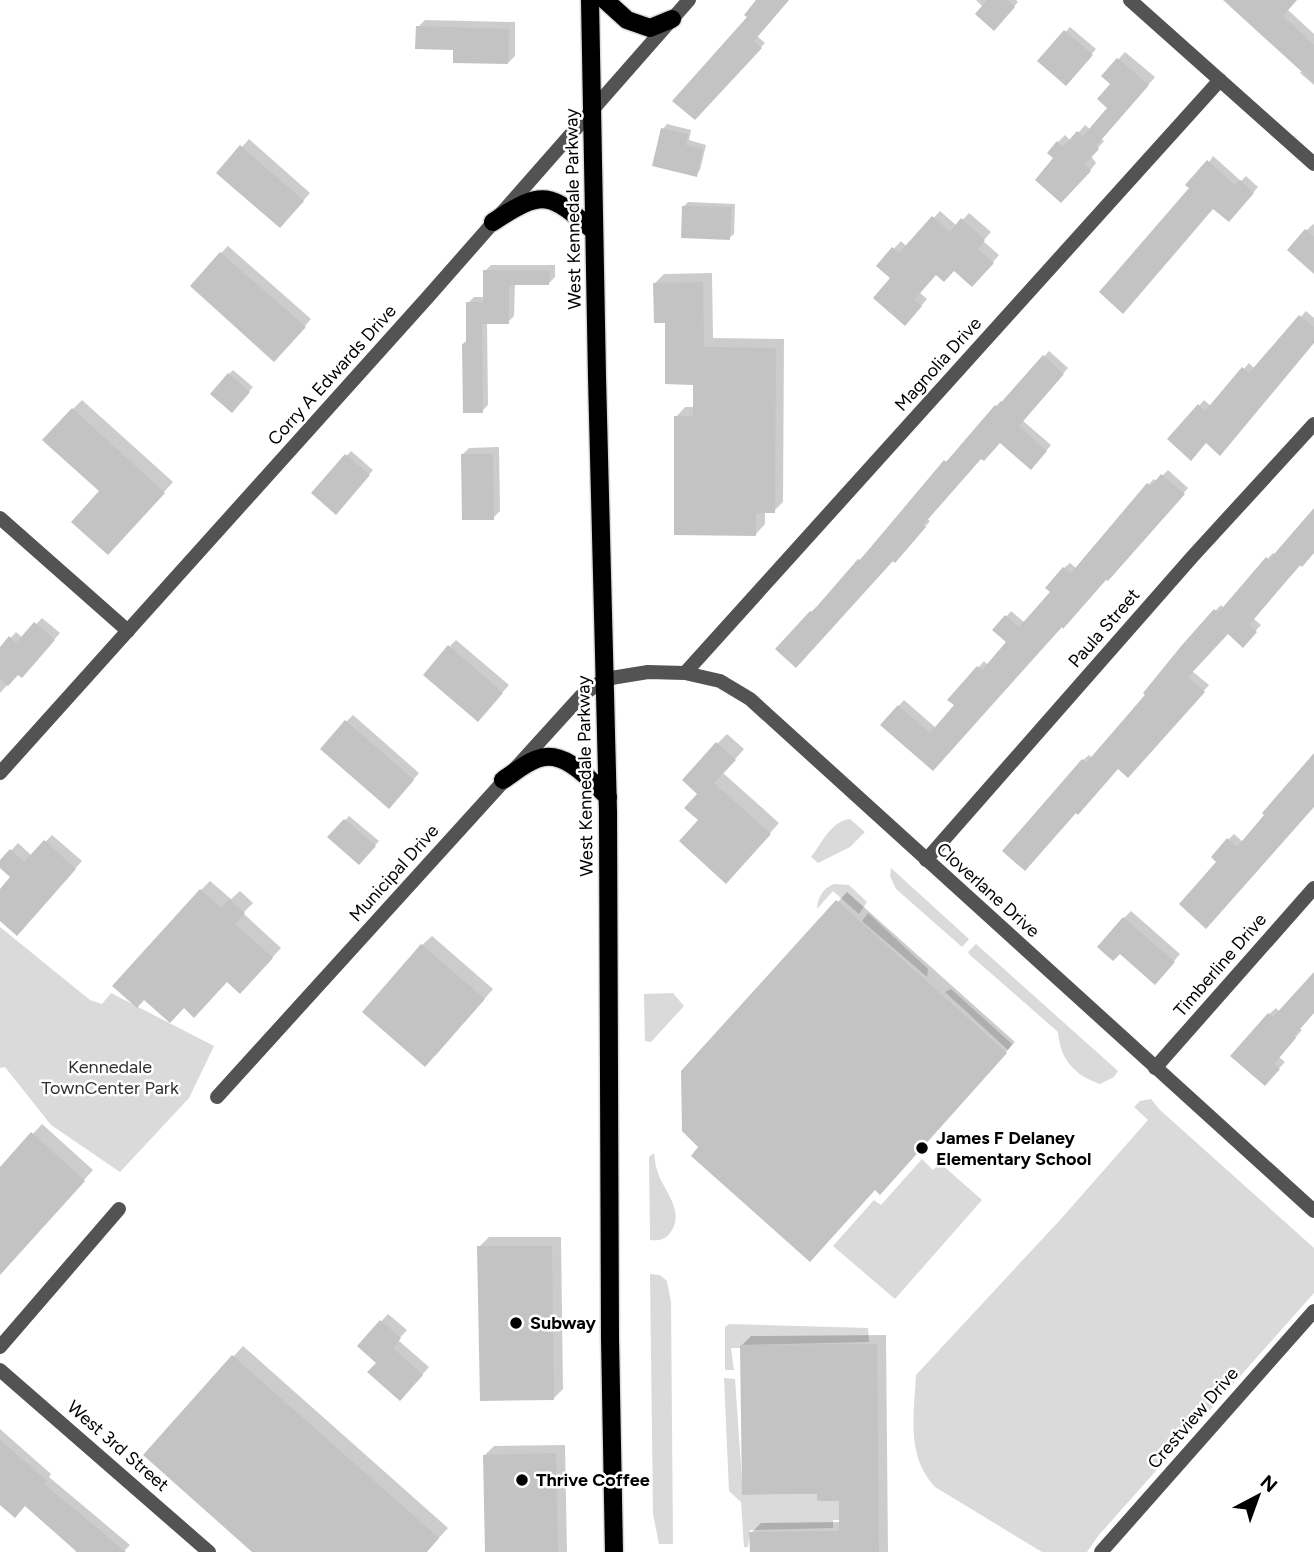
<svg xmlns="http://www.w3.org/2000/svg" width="1314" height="1552" font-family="Figtree,sans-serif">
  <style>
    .green { fill: #dadada }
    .shadow { fill: #0003 }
    .building { fill: #c3c3c3 }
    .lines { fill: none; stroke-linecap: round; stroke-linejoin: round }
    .primary-casing { stroke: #dbdbdb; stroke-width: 21 }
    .minor { stroke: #535353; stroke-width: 14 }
    .tertiary { stroke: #535353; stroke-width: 14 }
    .primary { stroke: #000; stroke-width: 18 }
    .poi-dot { fill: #000; stroke: #fff; stroke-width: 2.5 }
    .labels { text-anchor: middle; stroke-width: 5; stroke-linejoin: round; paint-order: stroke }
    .street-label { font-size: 18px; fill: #000; stroke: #fff }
    .park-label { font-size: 18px; fill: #313131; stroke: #fff }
    .poi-label { font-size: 18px; font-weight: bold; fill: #000; stroke: #fff; text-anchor: start }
  </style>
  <rect width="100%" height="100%" fill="#fff"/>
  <g class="green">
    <path d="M850,819L865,832L850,847L818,863L811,857C822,843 831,821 850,819Z"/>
    <polygon points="891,868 969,939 962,947 896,889 890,876"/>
    <path d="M834,884L849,885L867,902L859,914L833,891L817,909C818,897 822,889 834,884Z"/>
    <polygon points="868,913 928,969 927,977 862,921"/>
    <polygon points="0,927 90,1000 102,1004 111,993 214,1046 189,1098 120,1172 51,1125 5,1067 0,1068"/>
    <path d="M976,944L1118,1071L1114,1077L1100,1084C1074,1075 1060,1059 1058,1032L970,955L968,952Z"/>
    <polygon points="951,989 1012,1044 1008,1050 945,992"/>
    <polygon points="673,993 684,1006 651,1042 645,1041 644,994"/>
    <path d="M1151,1099L1160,1110L1314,1248V1293L1098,1536L1087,1552H1042L935,1487C906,1456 914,1416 916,1375L1060,1220L1148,1120L1134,1107L1140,1101Z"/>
    <path d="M654,1153C655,1161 656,1169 659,1176C667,1194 685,1214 670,1233C664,1240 659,1241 650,1240L649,1157Z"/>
    <polygon points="922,1159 933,1170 940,1163 982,1200 895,1299 833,1246 874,1200 881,1205"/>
    <polygon points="650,1274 660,1275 667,1281 671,1302 673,1544 659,1544 653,1514"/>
    <polygon points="729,1324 868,1328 869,1342 740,1345 740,1348 731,1348 734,1370 725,1370 725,1327"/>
    <polygon points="724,1378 735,1379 743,1495 817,1494 817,1501 839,1501 839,1520 833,1520 833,1528 750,1530 748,1547 744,1547 741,1502 729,1491"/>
  </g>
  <g class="shadow">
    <polygon points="759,0 788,0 757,36 765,43 695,118"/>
    <polygon points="976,0 1016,0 1018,2 994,28 983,7"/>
    <polygon points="1225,0 1296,0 1287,9 1314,34 1314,85 1300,73 1303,70"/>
    <polygon points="425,20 515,22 515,56 508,63 455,49 418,27"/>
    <polygon points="1070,27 1096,49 1070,79 1040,61"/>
    <polygon points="1125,52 1155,77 1101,139 1104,141 1091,156 1096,163 1089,172 1056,158 1058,142 1065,135 1071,141 1085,125 1091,130 1110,108 1112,84 1103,76"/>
    <polygon points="667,124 691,130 689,140 706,145 700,170 696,175 663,129"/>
    <polygon points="249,139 310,193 287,219 219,173"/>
    <polygon points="1213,156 1241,181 1246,176 1258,187 1234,215 1213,207 1192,188"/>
    <polygon points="688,202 735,204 734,234 729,238 684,206"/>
    <polygon points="940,211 957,226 969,213 991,232 983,241 999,255 979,278 955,269 936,273 919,292 927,299 912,317 893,278 878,266 901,241 907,247"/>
    <polygon points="1313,224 1314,225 1314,271 1306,231"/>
    <polygon points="228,246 311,319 281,353 221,253"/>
    <polygon points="491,265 555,265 555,277 549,283 515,283 514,316 508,322 487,322 488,405 482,411 463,344 467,340 468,303 474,297 485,297 485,271"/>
    <polygon points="712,273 713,338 784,339 783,502 774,511 765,511 765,524 756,534 676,417 685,407 694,407 694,383 667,322 655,283 664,274"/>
    <polygon points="1306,311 1314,318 1314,342 1225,448 1199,406 1204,400 1211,406 1249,363 1255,369"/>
    <polygon points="1049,351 1068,368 1022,420 1051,445 1036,463 1000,441 981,456 927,519 930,521 900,556 893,559 796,666 811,612 816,607 818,608 945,462 952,458 996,406 1001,401 1003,403"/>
    <polygon points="233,370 253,387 236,406 229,374"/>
    <polygon points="82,400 173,482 117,544 73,409"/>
    <polygon points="499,447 500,511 493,518 462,455 469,448"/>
    <polygon points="351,451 373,470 340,508 313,493"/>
    <polygon points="1168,470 1188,488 1113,574 1106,578 1062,625 938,763 882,725 904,700 936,728 956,705 950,700 984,661 988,665 1009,642 1006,617 1011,611 1025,623 1053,592 1064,568 1070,563 1077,569 1149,484 1154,479 1157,481"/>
    <polygon points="1314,512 1314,550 1253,618 1261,625 1243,645 1228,632 1192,671 1209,685 1133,770 1119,767 1084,807 1083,760 1089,755 1092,758 1215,611 1221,605 1224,608 1268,558 1273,553 1276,555"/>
    <polygon points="42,618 60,633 28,670 18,673 0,693 0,650 16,632 23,638"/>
    <polygon points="456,640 509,685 484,713 450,646"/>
    <polygon points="353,715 419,773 396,800 346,722"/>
    <polygon points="727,734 744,749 723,773 779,823 735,872 701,820 699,794 717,744"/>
    <polygon points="1314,755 1314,805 1219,862 1228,840 1234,834 1243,842"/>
    <polygon points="349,816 379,841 359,863 330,837"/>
    <polygon points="52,835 82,861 24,926 0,919 0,891 13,877 0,866 0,863 18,843 32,856"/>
    <polygon points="210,881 231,899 240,891 253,903 243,913 281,948 250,982 201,890"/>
    <polygon points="847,892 1015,1042 889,1183 875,1188 701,1147 682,1072"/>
    <polygon points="1131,911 1180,954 1162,975 1120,952 1124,918"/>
    <polygon points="432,936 493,989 435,1056 422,945"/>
    <polygon points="1314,974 1314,1011 1299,1028 1302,1030 1279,1057 1285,1062 1271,1077 1269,1014 1276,1008 1280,1012"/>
    <polygon points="42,1124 93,1170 0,1273 0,1170"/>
    <polygon points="489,1237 561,1237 563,1389 554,1398 479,1247"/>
    <polygon points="388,1314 407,1330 398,1340 429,1367 407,1392 359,1346"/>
    <polygon points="886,1335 888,1552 752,1552 751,1533 761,1523 841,1522 841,1499 819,1493 741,1346 751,1336"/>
    <polygon points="243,1346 448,1528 426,1552 255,1552 145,1455"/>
    <polygon points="0,1429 51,1474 49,1477 130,1545 123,1552 75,1552 77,1550 25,1504 0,1503"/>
    <polygon points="565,1445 567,1552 487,1552 485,1455 494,1446"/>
  </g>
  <g class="building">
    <polygon points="756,0 789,0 754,41 762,48 695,120 672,101 747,17 744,15"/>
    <polygon points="987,0 1007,0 1015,7 994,31 975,14"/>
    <polygon points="1223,0 1297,0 1283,16 1314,45 1314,83"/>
    <polygon points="416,26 509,29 508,64 453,63 453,50 415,49"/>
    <polygon points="1064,30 1093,55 1066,86 1037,61"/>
    <polygon points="1117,58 1149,85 1096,146 1099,149 1085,164 1091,171 1061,203 1035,180 1053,158 1047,153 1057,141 1063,147 1077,131 1083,136 1107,108 1097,99 1110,84 1101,76"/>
    <polygon points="661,128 688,134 686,145 703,149 697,177 652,166"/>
    <polygon points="240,145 304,201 280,228 216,173"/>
    <polygon points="1207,160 1235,185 1240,180 1254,193 1229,222 1213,209 1123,314 1099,292 1189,188 1185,185"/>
    <polygon points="682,206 731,207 730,240 681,238"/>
    <polygon points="932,216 950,232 961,218 985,240 978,249 994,263 972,287 954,271 944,282 936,275 914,300 922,306 905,326 873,298 890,278 876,266 892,247 899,253"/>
    <polygon points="1305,229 1314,237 1314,274 1287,250"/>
    <polygon points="220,252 306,327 274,362 190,286"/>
    <polygon points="483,270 550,271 549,285 509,285 509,324 482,324 483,413 463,413 462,344 466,343 466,302 483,302"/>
    <polygon points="703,282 704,347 776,348 775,513 756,513 756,536 674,535 674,416 693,416 693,385 665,384 665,323 654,323 653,283"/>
    <polygon points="1299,315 1314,327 1314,343 1220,456 1206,443 1191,461 1167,439 1198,404 1205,411 1242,367 1249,373"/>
    <polygon points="1043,355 1064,374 1019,426 1047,451 1031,470 1000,443 984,461 981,459 923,525 926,527 895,563 893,561 796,668 775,649 810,611 812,612 858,559 860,560 944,460 946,462 995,405 997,407"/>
    <polygon points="228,373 250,392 232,413 210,394"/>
    <polygon points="72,408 165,493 108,555 71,522 99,491 42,440"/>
    <polygon points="345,454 370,475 336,515 311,493"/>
    <polygon points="461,454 493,454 494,520 462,520"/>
    <polygon points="1161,474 1185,494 1108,581 1106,580 1063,629 1062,627 933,771 880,725 898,705 930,733 954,705 947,700 977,666 982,670 1006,642 992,630 1005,615 1019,627 1050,592 1045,588 1063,567 1071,573 1147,483 1151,486"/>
    <polygon points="1314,508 1314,553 1302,567 1300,565 1249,625 1257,632 1243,648 1228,634 1188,677 1205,692 1128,778 1118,769 1078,815 1076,813 1025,871 1002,851 1082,759 1086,763 1145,695 1143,693 1182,645 1214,609 1218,613 1266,557 1269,560"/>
    <polygon points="34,622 55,640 22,678 18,675 8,686 0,678 0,647 9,636 16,643"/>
    <polygon points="448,645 503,693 478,722 423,675"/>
    <polygon points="345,720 414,780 389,809 320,749"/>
    <polygon points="716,742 736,760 714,783 771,834 726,884 679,841 698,820 684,808 697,794 682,780"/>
    <polygon points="1314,753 1314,807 1206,929 1179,904 1216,862 1211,857 1227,838 1237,847 1264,815 1262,813"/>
    <polygon points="344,819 376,846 359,865 327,837"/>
    <polygon points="44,840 76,869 17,936 0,921 0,889 10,877 0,868 0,860 10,849 24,862"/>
    <polygon points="200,889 221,908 229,899 245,913 235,924 273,958 240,994 227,982 194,1018 184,1008 170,1023 144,1000 137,1008 112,986"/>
    <polygon points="836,900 1007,1053 880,1195 875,1190 810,1262 691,1156 698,1147 682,1131 681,1071"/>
    <polygon points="1123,917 1175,962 1155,985 1120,954 1113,961 1097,947"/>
    <polygon points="421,944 485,999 425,1067 362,1012"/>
    <polygon points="1314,972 1314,1013 1294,1036 1296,1038 1274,1064 1280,1069 1265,1086 1230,1056 1268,1013 1273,1017"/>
    <polygon points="31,1132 85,1181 0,1275 0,1167"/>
    <polygon points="477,1246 552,1246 554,1400 480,1401"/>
    <polygon points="380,1320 401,1338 393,1348 423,1375 400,1401 367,1372 376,1363 357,1346"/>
    <polygon points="877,1344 879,1552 750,1552 749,1532 839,1531 839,1501 817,1501 817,1494 742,1495 740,1345"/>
    <polygon points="232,1355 439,1538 427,1552 252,1552 143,1455"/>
    <polygon points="0,1440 47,1481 44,1484 126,1552 77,1552 25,1506 15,1518 0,1505"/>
    <polygon points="556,1453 558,1552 485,1552 483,1455"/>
  </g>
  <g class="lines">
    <g class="primary-casing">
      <g id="primary">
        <polyline points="590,0 597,377 608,812 610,1338 614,1552"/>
        <polyline points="605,0 627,20 650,28 672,19"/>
        <path d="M493,222C544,188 550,193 594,231"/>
        <path d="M503,780C514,773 525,763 537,759C564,748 590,780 608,797"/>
      </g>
    </g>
    <g class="minor">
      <polyline points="1130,0 1314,164"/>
      <polyline points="0,518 128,631"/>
      <polyline points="685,673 1220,80"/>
      <polyline points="926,860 1193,556 1314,424"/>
      <polyline points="1155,1068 1314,888"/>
      <polyline points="217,1097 581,696 605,679 648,672 685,673 720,681 750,699 1314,1211"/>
      <polyline points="0,1347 119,1209"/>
      <polyline points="1101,1552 1314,1311"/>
    </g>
    <g class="tertiary">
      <polyline points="0,773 427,298 689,0"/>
      <polyline points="0,1370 209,1552"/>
    </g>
    <use href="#primary" class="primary"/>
  </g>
  <g class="poi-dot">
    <circle cx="922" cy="1148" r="7"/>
    <circle cx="516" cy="1323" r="7"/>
    <circle cx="522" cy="1480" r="7"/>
  </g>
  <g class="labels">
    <g class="street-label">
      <text transform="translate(573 209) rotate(-91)" y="6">West Kennedale Parkway</text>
      <text transform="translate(938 364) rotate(-48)" y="6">Magnolia Drive</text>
      <text transform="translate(332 375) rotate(-48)" y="6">Corry A Edwards Drive</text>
      <text transform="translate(1104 628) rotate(-49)" y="6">Paula Street</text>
      <text transform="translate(585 776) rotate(-91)" y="6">West Kennedale Parkway</text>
      <text transform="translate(394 873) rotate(-48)" y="6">Municipal Drive</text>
      <text transform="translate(988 890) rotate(42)" y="6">Cloverlane Drive</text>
      <text transform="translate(1220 965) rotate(-49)" y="6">Timberline Drive</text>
      <text transform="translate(1193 1418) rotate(-49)" y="6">Crestview Drive</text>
      <text transform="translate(118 1446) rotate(41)" y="6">West 3rd Street</text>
    </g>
    <g class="park-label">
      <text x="110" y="1073">Kennedale<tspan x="110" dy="21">TownCenter Park</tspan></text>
    </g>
    <g class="poi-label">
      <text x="936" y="1144">James F Delaney<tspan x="936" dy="21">Elementary School</tspan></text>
      <text x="530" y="1329">Subway</text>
      <text x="536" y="1486">Thrive Coffee</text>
    </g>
  </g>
  <g transform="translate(1258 1496) rotate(41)" stroke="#ffffff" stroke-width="5" paint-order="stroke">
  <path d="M0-5L12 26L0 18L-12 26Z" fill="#000000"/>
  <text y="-10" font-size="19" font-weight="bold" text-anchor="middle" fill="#000000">N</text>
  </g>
</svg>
